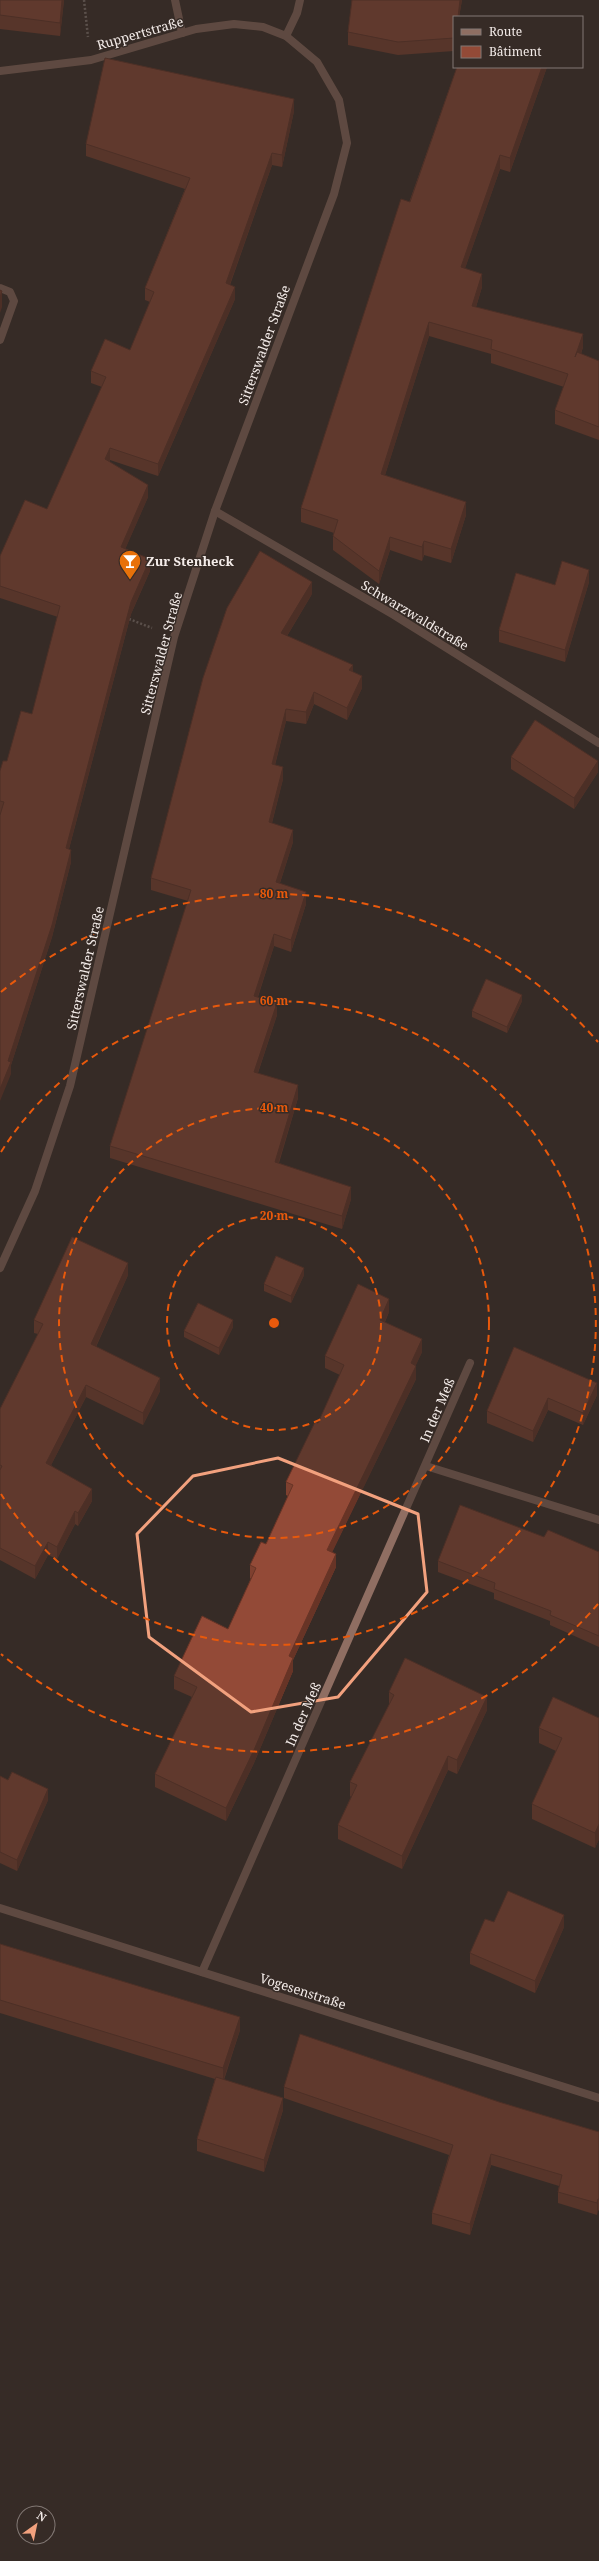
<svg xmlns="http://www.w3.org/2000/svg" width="599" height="2561" font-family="'Noto Serif',serif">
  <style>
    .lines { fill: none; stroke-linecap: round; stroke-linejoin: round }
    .path { stroke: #877d79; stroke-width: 2.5; stroke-dasharray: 2 2; stroke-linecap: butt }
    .service { stroke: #8f6e62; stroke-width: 8 }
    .pedestrian { stroke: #8f6e62; stroke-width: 8 }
    .minor { stroke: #8f6e62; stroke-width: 8 }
    .tertiary { stroke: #8f6e62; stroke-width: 8 }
    .wall { fill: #7e402f }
    .shaded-wall { fill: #673426 }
    .building { fill: #934a37; stroke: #673426 }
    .marked { fill: none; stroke: #f2a17e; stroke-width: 3; stroke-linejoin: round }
    .ring { fill: none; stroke: #e8590c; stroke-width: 2; stroke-dasharray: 7 5 }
    .labels { text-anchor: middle; stroke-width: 3; stroke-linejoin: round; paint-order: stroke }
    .street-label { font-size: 13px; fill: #f4ece9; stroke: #362b26 }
    .poi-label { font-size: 13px; font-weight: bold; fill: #f4ece9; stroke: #362b26; text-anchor: start }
    .centre { fill: #e8590c; stroke: #362b26; stroke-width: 2 }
    .ring-label { font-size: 12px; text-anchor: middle; font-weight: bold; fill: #e8590c; stroke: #362b26; stroke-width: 3; stroke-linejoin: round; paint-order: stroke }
  </style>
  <rect width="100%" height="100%" fill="#362b26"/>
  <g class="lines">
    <g class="path">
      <polyline points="84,0 88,37"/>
      <polyline points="129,619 152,628"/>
    </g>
    <polyline class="service" points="0,288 10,292 14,301 0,340"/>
    <polyline class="pedestrian" points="175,0 182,33"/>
    <g class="minor">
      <polyline points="286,36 297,13 300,0"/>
      <polyline points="215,511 394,615 599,743"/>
      <polyline points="426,1466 599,1520"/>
      <polyline points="0,1908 599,2098"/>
      <polyline points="202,1972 470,1363"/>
    </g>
    <polyline class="tertiary" points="0,71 91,60 196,29 234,24 263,27 286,36 317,62 339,100 347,143 334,194 215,511 174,637 70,1086 35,1191 0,1268"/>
  </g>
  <g class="wall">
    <polygon points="0,0 64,0 60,36 0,29"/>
    <polygon points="352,0 462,0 459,17 454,17 454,51 398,55 348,45 348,32"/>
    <polygon points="457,67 547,67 510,172 500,169 465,268 482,287 476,307 583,347 581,354 599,361 599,440 555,424 555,410 564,387 491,363 491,354 429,336 385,475 466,515 451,563 424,555 422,561 390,550 379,584 333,550 333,536 334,533 301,522 301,508"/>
    <polygon points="294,111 282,167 272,165 230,285 235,299 158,476 110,460 110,462 148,497 125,549 150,571 131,614 69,849 71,862 52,937 11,1065 11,1074 1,813 0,813 0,771 7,761 32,714 58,617 0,598 0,556 47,509 102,387 91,383 91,371 130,350 150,302 145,300 145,288 185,189 86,156 86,144"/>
    <polygon points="589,582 565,662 499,642 499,630 555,585"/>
    <polygon points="312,594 287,636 353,672 362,688 347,720 314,704 306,724 286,721 275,765 283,779 272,823 293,842 280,883 306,904 291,952 274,946 258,997 277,1015 258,1073 298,1098 279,1163 351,1199 342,1229 110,1158 110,1146 188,901 151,890 151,878 203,678"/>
    <polygon points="511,757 598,772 574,809 511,769"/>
    <polygon points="522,1001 507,1033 472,1017 472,1011"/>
    <polygon points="128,1275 96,1347 160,1391 143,1425 86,1397 51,1465 92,1501 78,1526 75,1524 57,1559 48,1555 35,1579 0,1560 0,1409 38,1334 34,1333 34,1320"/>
    <polygon points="304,1275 291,1303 264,1291 264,1284"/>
    <polygon points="389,1312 385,1322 422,1352 415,1366 416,1379 332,1552 336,1567 293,1660 293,1671 254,1763 226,1821 155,1787 155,1774 192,1697 174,1689 174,1676 228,1629 251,1579 250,1578 250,1565 266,1544 288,1496 286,1495 286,1482 318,1423 340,1375 325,1368 325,1356"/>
    <polygon points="233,1327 219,1355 184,1337 184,1331"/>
    <polygon points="514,1347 597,1395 583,1425 548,1410 533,1442 487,1423 487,1411"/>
    <polygon points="544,1537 599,1552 599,1647 550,1625 550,1621 494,1599 494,1593 438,1572 438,1561"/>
    <polygon points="389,1692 487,1710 457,1774 448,1770 402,1869 338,1839 338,1825 351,1797 350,1796 350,1782 389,1705"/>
    <polygon points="599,1718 599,1839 595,1848 532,1819 532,1804 556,1751 539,1743 539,1728"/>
    <polygon points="0,1776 48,1800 17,1871 0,1863"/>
    <polygon points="494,1922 564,1927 535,1993 470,1964 470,1953"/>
    <polygon points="0,1944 240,2030 224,2080 283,2110 264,2172 197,2151 197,2139 215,2079 0,2013"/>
    <polygon points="284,2087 499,2102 599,2132 599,2211 598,2210 597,2215 558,2203 558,2192 559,2186 491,2165 470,2235 432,2224 432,2213 449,2155 284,2098"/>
  </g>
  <g class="shaded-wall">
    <polygon points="62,0 64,0 60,36 60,23"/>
    <polygon points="460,0 462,0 459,17 458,17"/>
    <polygon points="542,67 547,67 510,172 510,158"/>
    <polygon points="294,99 294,111 282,167 282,155"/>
    <polygon points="272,153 272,165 226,295 226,283"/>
    <polygon points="500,155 500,169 461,280 461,267"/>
    <polygon points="482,274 482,287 472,320 472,306"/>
    <polygon points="235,287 235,299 158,476 158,464"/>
    <polygon points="2,291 2,307 0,313 0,297"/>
    <polygon points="429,322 429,336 381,488 381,474"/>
    <polygon points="583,334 583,347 575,371 575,357"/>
    <polygon points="110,448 110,460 105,471 105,459"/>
    <polygon points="148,485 148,497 121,559 121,547"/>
    <polygon points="466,502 466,515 451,563 451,549"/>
    <polygon points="390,537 390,550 379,584 379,571"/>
    <polygon points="424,541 424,555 422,561 422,547"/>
    <polygon points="150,559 150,571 131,614 66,860 66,848 131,602"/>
    <polygon points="589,570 589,582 565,662 565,650"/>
    <polygon points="312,582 312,594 281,646 281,633"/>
    <polygon points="353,665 353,677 349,670"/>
    <polygon points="362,676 362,688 347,720 347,708"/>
    <polygon points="314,692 314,704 306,724 306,712"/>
    <polygon points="286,709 286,721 272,776 272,764"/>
    <polygon points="598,761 598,772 574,809 574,798"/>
    <polygon points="283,767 283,779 269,834 269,822"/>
    <polygon points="293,830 293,842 276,895 276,882"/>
    <polygon points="71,850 71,862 52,937 11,1065 11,1074 0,1101 0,1089"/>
    <polygon points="306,892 306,904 291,952 291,940"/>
    <polygon points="274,934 274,946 254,1008 254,996"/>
    <polygon points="522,995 522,1001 507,1033 507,1027"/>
    <polygon points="277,1003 277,1015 254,1084 254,1072"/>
    <polygon points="298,1085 298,1098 275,1174 275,1162"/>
    <polygon points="351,1187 351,1199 342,1229 342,1216"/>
    <polygon points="128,1263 128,1275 91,1357 91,1344"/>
    <polygon points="304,1268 304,1275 291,1303 291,1296"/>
    <polygon points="389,1299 389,1312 380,1332 380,1320"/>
    <polygon points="233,1320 233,1327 219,1355 219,1348"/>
    <polygon points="422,1339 422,1352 411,1376 411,1363"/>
    <polygon points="416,1366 416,1379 327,1563 327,1550"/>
    <polygon points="160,1378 160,1391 143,1425 143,1413"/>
    <polygon points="597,1383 597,1395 583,1425 583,1413"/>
    <polygon points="86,1385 86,1397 46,1475 46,1463"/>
    <polygon points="548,1398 548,1410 533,1442 533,1431"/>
    <polygon points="92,1489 92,1501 78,1526 78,1513"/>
    <polygon points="75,1511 75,1524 57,1559 57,1547"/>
    <polygon points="48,1542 48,1555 35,1579 35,1566"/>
    <polygon points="336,1554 336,1567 293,1660 293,1671 254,1763 226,1821 226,1808 289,1656"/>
    <polygon points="487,1697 487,1710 457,1774 457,1760"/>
    <polygon points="448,1756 448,1770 402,1869 402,1856"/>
    <polygon points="48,1789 48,1800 17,1871 17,1860"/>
    <polygon points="599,1824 599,1839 595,1848 595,1833"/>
    <polygon points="564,1915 564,1927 535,1993 535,1981"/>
    <polygon points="240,2017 240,2030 223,2081 223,2068"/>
    <polygon points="283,2098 283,2110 264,2172 264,2160"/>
    <polygon points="491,2154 491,2165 470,2235 470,2224"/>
    <polygon points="598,2199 598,2210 597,2215 597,2203"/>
  </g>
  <g class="building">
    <polygon points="0,0 62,0 60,23 0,15"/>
    <polygon points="352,0 460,0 458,17 454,17 454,38 398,42 348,32"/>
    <polygon points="105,58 294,99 282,155 272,153 226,283 235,287 158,464 110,448 105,459 148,485 121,547 150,559 131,602 66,848 71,850 52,925 8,1061 11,1062 0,1089 0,815 4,802 0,801 0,771 3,761 7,761 21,711 32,714 60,606 0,586 0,556 25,500 47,509 106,377 91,371 105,339 130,350 154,292 145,288 190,178 86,144"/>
    <polygon points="457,67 542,67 510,158 500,155 461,267 482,274 472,306 583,334 575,357 577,352 599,361 599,427 555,410 568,374 491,349 492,340 429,322 381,474 466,502 451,549 424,541 422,547 390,537 379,571 333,536 338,520 301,508 401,199 410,202"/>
    <polygon points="0,290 2,291 0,297"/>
    <polygon points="260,551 312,582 281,633 353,665 349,670 362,676 347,708 314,692 306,712 286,709 272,764 283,767 269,822 293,830 276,882 306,892 291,940 274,934 254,996 277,1003 254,1072 298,1085 275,1162 351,1187 342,1216 110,1146 191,890 151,878 203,678 227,608"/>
    <polygon points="562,561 589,570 565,650 499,630 516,573 555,585"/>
    <polygon points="535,720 598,761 574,798 511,757"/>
    <polygon points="486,979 522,995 507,1027 472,1011"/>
    <polygon points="72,1237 128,1263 91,1344 160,1378 143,1413 86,1385 46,1463 92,1489 78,1513 75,1511 57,1547 48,1542 35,1566 0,1548 0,1470 2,1466 0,1465 0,1409 43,1324 34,1320"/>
    <polygon points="276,1256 304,1268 291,1296 264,1284"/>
    <polygon points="358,1284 389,1299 380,1320 422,1339 411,1363 416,1366 327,1550 336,1554 289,1656 293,1658 254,1750 226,1808 155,1774 197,1687 174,1676 202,1616 228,1629 256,1568 250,1565 261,1542 266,1544 293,1485 286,1482 315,1422 318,1423 344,1365 325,1356"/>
    <polygon points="198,1303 233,1320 219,1348 184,1331"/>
    <polygon points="514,1347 597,1383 583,1413 548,1398 533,1431 487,1411"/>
    <polygon points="460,1505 544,1537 548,1530 599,1552 599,1636 550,1615 551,1611 494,1589 495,1583 438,1561"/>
    <polygon points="405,1658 487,1697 457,1760 448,1756 402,1856 338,1825 357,1785 350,1782 394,1695 389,1692"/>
    <polygon points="553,1697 599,1718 599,1824 595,1833 532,1804 562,1738 539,1728"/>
    <polygon points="12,1772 48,1789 17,1860 0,1852 0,1776 8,1780"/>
    <polygon points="508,1891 564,1915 535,1981 470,1953 485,1919 494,1922"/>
    <polygon points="0,1944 240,2017 223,2068 0,2000"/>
    <polygon points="300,2034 499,2102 599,2132 599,2199 598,2199 597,2203 558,2192 562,2175 491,2154 470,2224 432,2213 453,2145 284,2087"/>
    <polygon points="216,2077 283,2098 264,2160 197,2139"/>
  </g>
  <path d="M0 0H599V2561H0ZM278,1458L418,1514L427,1592L338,1697L251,1712L149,1637L137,1534L193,1476Z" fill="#362b26" fill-opacity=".55" fill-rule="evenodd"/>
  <path class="marked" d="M278,1458L418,1514L427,1592L338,1697L251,1712L149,1637L137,1534L193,1476Z"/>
  <g class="ring">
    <circle cx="274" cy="1323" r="107"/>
    <circle cx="274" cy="1323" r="215"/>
    <path d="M1 1152A322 322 0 1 1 1 1494"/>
    <path d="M598 1604A429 429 0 0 1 1 1654M1 992A429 429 0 0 1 598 1042"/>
  </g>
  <defs>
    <g id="bar-pin" transform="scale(1.15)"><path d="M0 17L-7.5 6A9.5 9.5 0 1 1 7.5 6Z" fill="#e8710a" stroke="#362b26"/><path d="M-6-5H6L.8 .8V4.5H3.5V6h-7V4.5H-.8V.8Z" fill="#fff"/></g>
  </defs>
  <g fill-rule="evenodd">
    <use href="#bar-pin" x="130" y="561"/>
  </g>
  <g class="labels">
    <g class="street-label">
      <text transform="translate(140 33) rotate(-16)" y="5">Ruppertstraße</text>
      <text transform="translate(264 345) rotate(-70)" y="5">Sitterswalder Straße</text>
      <text transform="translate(415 615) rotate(31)" y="5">Schwarzwaldstraße</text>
      <text transform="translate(161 653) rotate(-75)" y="5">Sitterswalder Straße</text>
      <text transform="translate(85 968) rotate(-77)" y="5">Sitterswalder Straße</text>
      <text transform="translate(437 1410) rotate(-67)" y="5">In der Meß</text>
      <text transform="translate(303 1714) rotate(-66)" y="5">In der Meß</text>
      <text transform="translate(303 1991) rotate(18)" y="5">Vogesenstraße</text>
    </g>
    <g class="poi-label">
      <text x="146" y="566">Zur Stenheck</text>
    </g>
  </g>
  <circle cx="274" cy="1323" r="6" class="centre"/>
  <g class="ring-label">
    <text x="274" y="898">80 m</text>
    <text x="274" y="1005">60 m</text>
    <text x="274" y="1112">40 m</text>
    <text x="274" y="1220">20 m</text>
  </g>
  <rect x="453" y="16" width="130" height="52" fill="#362b26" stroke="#827874"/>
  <rect x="461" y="29" width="20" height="6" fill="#8f6e62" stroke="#827874"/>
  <text x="489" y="36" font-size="12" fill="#f4ece9">Route</text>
  <rect x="461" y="46" width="20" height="12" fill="#934a37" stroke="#827874"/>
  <text x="489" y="56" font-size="12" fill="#f4ece9">Bâtiment</text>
  <g transform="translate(36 2525) rotate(33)"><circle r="19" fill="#362b26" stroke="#827874"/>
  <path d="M0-3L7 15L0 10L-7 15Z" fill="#f2a17e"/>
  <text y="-6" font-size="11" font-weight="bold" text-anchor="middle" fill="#f4ece9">N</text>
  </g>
</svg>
